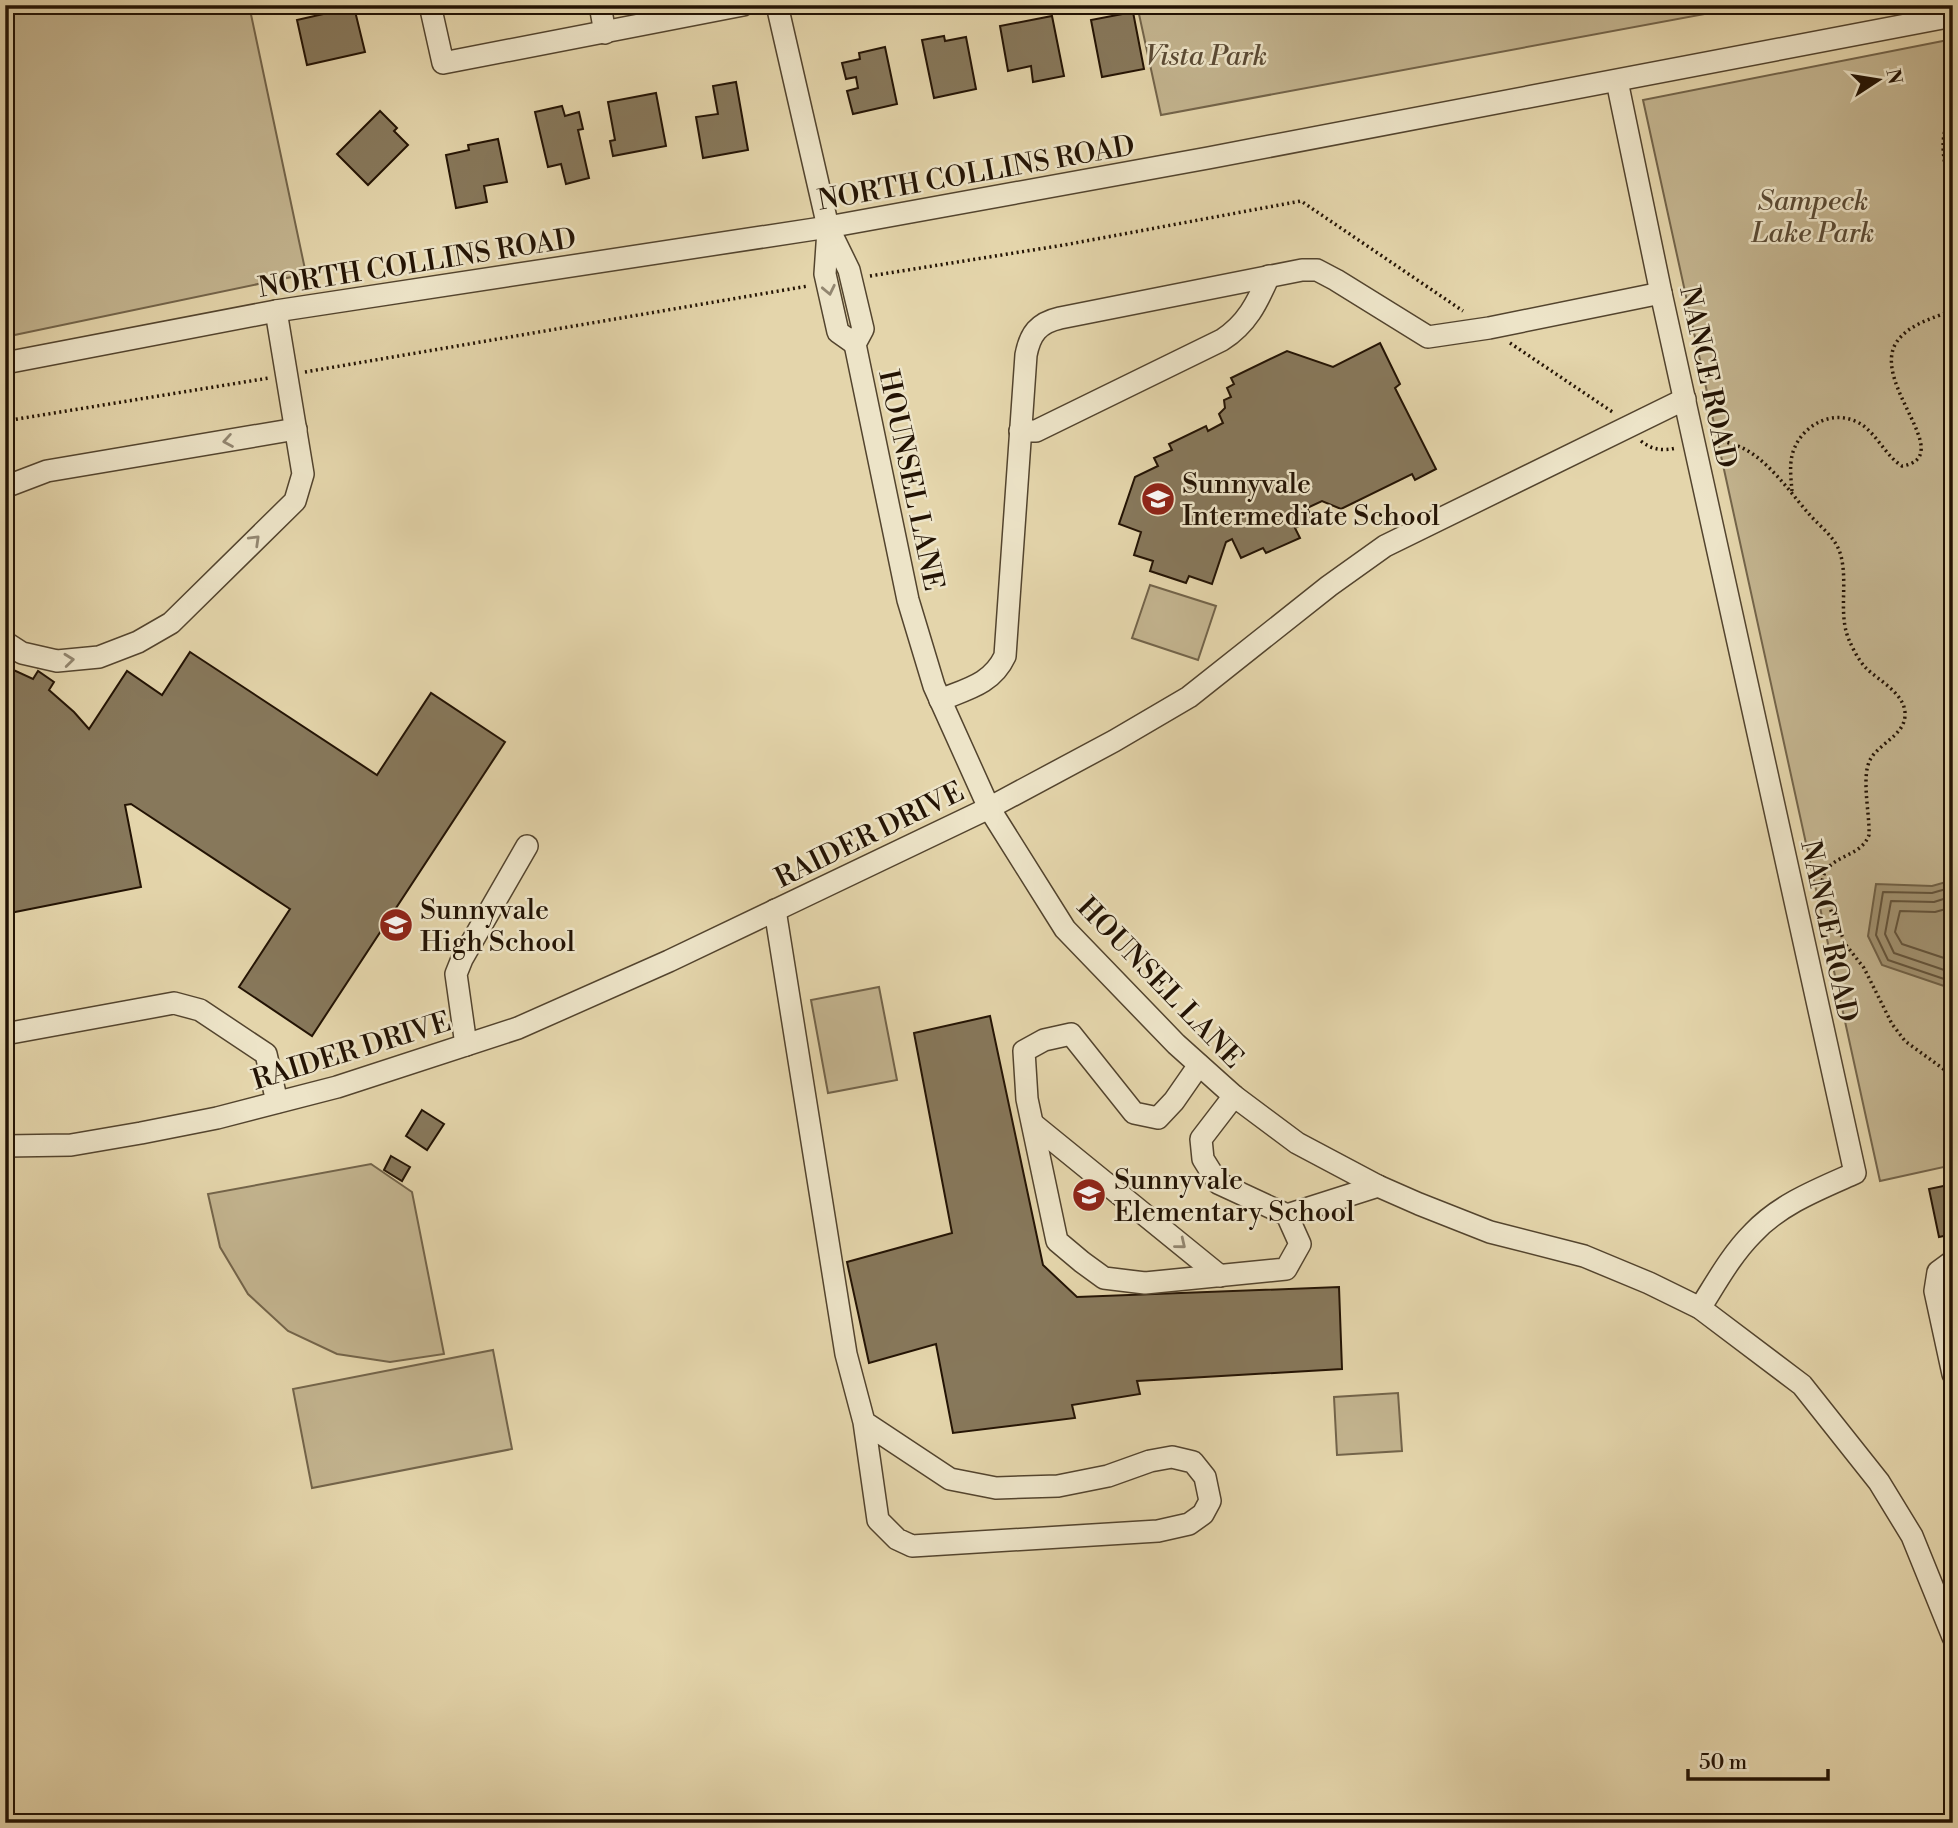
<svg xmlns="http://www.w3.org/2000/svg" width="1958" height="1828" font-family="'Libre Bodoni',serif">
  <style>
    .green { fill: #c3b48f; stroke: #73644a; stroke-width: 2 }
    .water { fill: #a29372; stroke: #6f6046; stroke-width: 2 }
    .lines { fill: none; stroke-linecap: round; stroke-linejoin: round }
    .shore { stroke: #62533b; stroke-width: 2 }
    .building { fill: #87785b; stroke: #231304; stroke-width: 2 }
    .minor-casing { stroke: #53442e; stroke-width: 24 }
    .path { stroke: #231304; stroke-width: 3.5; stroke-dasharray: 2 3.5; stroke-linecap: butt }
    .minor { stroke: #ede4c8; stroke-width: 21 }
    .oneway { stroke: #928670 }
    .labels { text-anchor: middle; stroke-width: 5; stroke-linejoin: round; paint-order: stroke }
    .park-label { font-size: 28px; font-style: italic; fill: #5b4b35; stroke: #ede4c8 }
    .street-label { font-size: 28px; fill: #231304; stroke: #ede4c8 }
    .poi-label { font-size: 28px; fill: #231304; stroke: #ede4c8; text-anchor: start }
  </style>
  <rect width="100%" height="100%" fill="#e4d5ab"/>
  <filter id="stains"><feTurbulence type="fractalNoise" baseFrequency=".00286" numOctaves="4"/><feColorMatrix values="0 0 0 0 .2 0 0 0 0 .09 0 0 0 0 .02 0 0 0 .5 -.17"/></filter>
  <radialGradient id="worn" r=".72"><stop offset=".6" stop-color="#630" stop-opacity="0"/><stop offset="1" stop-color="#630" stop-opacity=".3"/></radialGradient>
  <g class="green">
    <polygon points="5,5 249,5 306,274 5,337"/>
    <polygon points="1137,5 1720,5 1721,11 1161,115"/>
    <polygon points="1953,39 1953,1165 1880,1181 1643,100"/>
    <polygon points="1150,585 1216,606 1198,660 1132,638"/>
    <polygon points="879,987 897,1080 828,1093 811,1000"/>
    <polygon points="371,1164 412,1192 444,1354 390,1362 337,1354 288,1331 248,1294 220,1247 208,1194"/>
    <polygon points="493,1350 512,1449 312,1488 293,1389"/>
    <polygon points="1398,1393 1402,1451 1337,1455 1334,1397"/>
  </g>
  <polygon class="water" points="1953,880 1953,989 1882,965 1868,936 1876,884 1932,886"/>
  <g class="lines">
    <g class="shore">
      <polyline points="1953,887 1932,893 1883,892 1876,935 1888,960 1953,982"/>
      <polyline points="1953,896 1934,902 1891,901 1885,934 1894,953 1953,973"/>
      <polyline points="1953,907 1935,912 1900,911 1895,932 1902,944 1953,961"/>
    </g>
  </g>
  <g class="building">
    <polygon points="354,7 365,52 307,65 297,20"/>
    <polygon points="1133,12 1144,69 1102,77 1091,20"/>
    <polygon points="1052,16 1064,76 1033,82 1031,66 1008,71 1000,26"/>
    <polygon points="944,36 945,41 966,37 976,89 934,98 922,40"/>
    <polygon points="885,47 897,104 853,114 847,91 858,88 856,77 846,79 842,63 860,59 859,53"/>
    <polygon points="736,82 748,150 703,158 696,117 718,114 713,86"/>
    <polygon points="656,93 666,146 613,156 610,141 615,140 608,102"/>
    <polygon points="562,106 565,116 579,112 583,129 578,130 589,178 566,184 561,164 548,167 535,112"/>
    <polygon points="380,111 397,128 394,131 408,145 368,185 337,154"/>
    <polygon points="498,139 507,182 484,186 487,202 456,208 446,155 469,150 468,145"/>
    <polygon points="1380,343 1400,384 1395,388 1436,469 1415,480 1412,474 1341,509 1322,501 1307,508 1313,520 1295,528 1300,538 1266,553 1263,548 1241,558 1232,539 1226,542 1212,584 1189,576 1186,583 1150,571 1153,561 1134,555 1141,532 1119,524 1135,477 1158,466 1154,458 1172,450 1169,444 1206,426 1208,431 1223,423 1219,414 1225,408 1224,400 1231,397 1227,388 1234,384 1231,378 1287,351 1333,367"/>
    <polygon points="190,652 377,775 431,693 505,742 312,1036 239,987 290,909 131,804 125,805 141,887 5,914 5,666 33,679 38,671 54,682 49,690 74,712 89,729 127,671 162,695"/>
    <polygon points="990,1016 1043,1265 1077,1297 1339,1287 1342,1369 1137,1381 1140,1394 1072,1405 1075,1418 953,1433 936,1344 869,1363 847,1262 952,1233 914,1033"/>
    <polygon points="422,1110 444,1124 427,1150 406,1136"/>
    <polygon points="391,1156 410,1167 402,1181 384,1170"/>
    <polygon points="1953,1184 1953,1234 1939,1237 1929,1189"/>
  </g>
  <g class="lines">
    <g class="minor-casing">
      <g id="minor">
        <polyline points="430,5 443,63 743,5"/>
        <polyline points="600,5 605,33"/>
        <polyline points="777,5 828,227 849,270 863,329 855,344 908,600 934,686 989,808 1065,929 1176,1044 1234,1096 1297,1143 1378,1186 1419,1204 1490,1232 1584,1256 1649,1283 1700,1308 1802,1385 1879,1482 1912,1536 1953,1637"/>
        <path d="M1617,81L1661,293L1855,1173C1819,1189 1780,1204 1753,1233C1731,1255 1716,1283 1700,1308"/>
        <polyline points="828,230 825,274 838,332 855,344"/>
        <polyline points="5,363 276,311 828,227 1208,158 1953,16"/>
        <path d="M1020,431H1036L1222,340C1247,324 1257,303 1269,276"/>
        <polyline points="5,487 47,471 296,429"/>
        <polyline points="5,642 22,653 57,661 99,657 138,642 171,623 295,501 303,474 276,311"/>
        <path d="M940,700C967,689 992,684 1005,656L1026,355C1030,334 1038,323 1060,318L1302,270H1317L1336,280L1428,337L1489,328L1661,293"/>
        <polyline points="775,910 846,1354 864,1422 950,1479 996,1488 1058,1486 1108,1476 1150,1461 1172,1457 1193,1462 1205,1477 1210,1501 1203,1514 1189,1524 1158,1531 912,1546 897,1539 878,1520 864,1422"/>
        <polyline points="5,1034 174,1003 200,1010 266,1054 277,1102"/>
        <polyline points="466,1045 456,974 462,959 527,846"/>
        <polyline points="1199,1065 1174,1101 1158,1118 1134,1113 1071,1034 1044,1040 1024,1051 1027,1099 1057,1241 1082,1262 1104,1278 1145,1283 1286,1269 1300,1244 1287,1215 1218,1183 1203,1159 1201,1139 1234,1096"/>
        <polyline points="1033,1124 1220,1276"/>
        <polyline points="5,1146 71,1145 141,1133 217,1118 337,1087 518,1028 669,961 989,808 1114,741 1189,697 1329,586 1385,546 1685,399"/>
        <polyline points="1287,1215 1378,1186"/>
        <polyline points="1953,1261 1938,1272 1935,1291 1953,1374"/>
      </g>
    </g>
    <g class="path">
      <path d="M1953,112C1937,135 1943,166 1953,191"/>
      <polyline points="870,276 1064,245 1301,201 1463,311"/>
      <polyline points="1510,343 1614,413"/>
      <polyline points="305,372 808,286"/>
      <polyline points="5,421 269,378"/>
      <path d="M1641,441C1652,450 1663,451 1676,448"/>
      <path d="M1711,441C1755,439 1783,484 1809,514C1821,528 1836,537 1841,556C1848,584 1838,614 1849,640C1853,649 1859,661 1866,668C1879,681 1906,694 1905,715C1905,735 1878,744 1870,760C1861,777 1870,815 1869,835C1860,861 1819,853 1822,890L1846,945L1864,968L1892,1024L1905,1041L1953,1076"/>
      <path d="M1792,491C1791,479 1789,464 1793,452C1801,427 1829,410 1855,421C1875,429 1884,455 1902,466C1958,457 1871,384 1896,343C1908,324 1934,318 1953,310"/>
    </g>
    <use href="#minor" class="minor"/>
  </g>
  <defs><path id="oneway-chevron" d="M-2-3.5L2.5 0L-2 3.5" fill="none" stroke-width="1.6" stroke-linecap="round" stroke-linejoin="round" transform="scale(1.75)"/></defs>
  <g class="oneway">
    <use href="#oneway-chevron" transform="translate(829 290) rotate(78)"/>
    <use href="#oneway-chevron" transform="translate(228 441) rotate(170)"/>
    <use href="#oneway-chevron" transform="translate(255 540) rotate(-44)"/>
    <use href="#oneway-chevron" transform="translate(69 660) rotate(-6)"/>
    <use href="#oneway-chevron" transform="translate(1181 1244) rotate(39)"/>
  </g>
  <defs>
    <g id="school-disc" transform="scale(1.75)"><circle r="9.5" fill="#8f2418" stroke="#ede4c8"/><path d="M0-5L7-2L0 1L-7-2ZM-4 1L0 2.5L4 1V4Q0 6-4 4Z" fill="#fff"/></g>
  </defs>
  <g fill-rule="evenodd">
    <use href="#school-disc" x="1158" y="499"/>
    <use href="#school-disc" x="396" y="925"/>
    <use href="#school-disc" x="1089" y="1195"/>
  </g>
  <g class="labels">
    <g class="park-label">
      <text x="1206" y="65">Vista Park</text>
      <text x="1813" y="210">Sampeck<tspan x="1813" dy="32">Lake Park</tspan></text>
    </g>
    <g class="street-label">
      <text transform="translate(976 172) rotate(-10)" y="10">NORTH COLLINS ROAD</text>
      <text transform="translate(417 262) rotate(-9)" y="10">NORTH COLLINS ROAD</text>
      <text transform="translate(1709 377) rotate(78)" y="10">NANCE ROAD</text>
      <text transform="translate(912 480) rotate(78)" y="10">HOUNSEL LANE</text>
      <text transform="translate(869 834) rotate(-26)" y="10">RAIDER DRIVE</text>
      <text transform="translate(1830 931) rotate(78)" y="10">NANCE ROAD</text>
      <text transform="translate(1161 982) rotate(46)" y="10">HOUNSEL LANE</text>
      <text transform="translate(351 1050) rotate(-17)" y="10">RAIDER DRIVE</text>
    </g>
    <g class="poi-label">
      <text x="1182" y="493">Sunnyvale<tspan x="1182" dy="32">Intermediate School</tspan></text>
      <text x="420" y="919">Sunnyvale<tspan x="420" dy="32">High School</tspan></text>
      <text x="1114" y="1189">Sunnyvale<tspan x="1114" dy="32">Elementary School</tspan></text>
    </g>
  </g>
  <rect width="1958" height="1828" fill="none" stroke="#e4d5ab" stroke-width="28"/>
  <rect x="7" y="7" width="1944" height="1814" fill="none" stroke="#231304" stroke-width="3.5"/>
  <rect x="14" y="14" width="1930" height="1800" fill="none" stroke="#231304" stroke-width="2"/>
  <g transform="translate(1878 80) rotate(78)" stroke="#ede4c8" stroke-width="5" paint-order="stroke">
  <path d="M0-5L12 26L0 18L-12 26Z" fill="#231304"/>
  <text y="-10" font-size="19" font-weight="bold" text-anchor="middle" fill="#231304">N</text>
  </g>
  <path d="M1688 1769v10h140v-10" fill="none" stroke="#231304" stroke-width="3.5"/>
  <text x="1699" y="1769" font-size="21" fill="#231304" stroke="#ede4c8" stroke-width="5" paint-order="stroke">50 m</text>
  <rect width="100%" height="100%" filter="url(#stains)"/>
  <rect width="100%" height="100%" fill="url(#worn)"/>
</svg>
